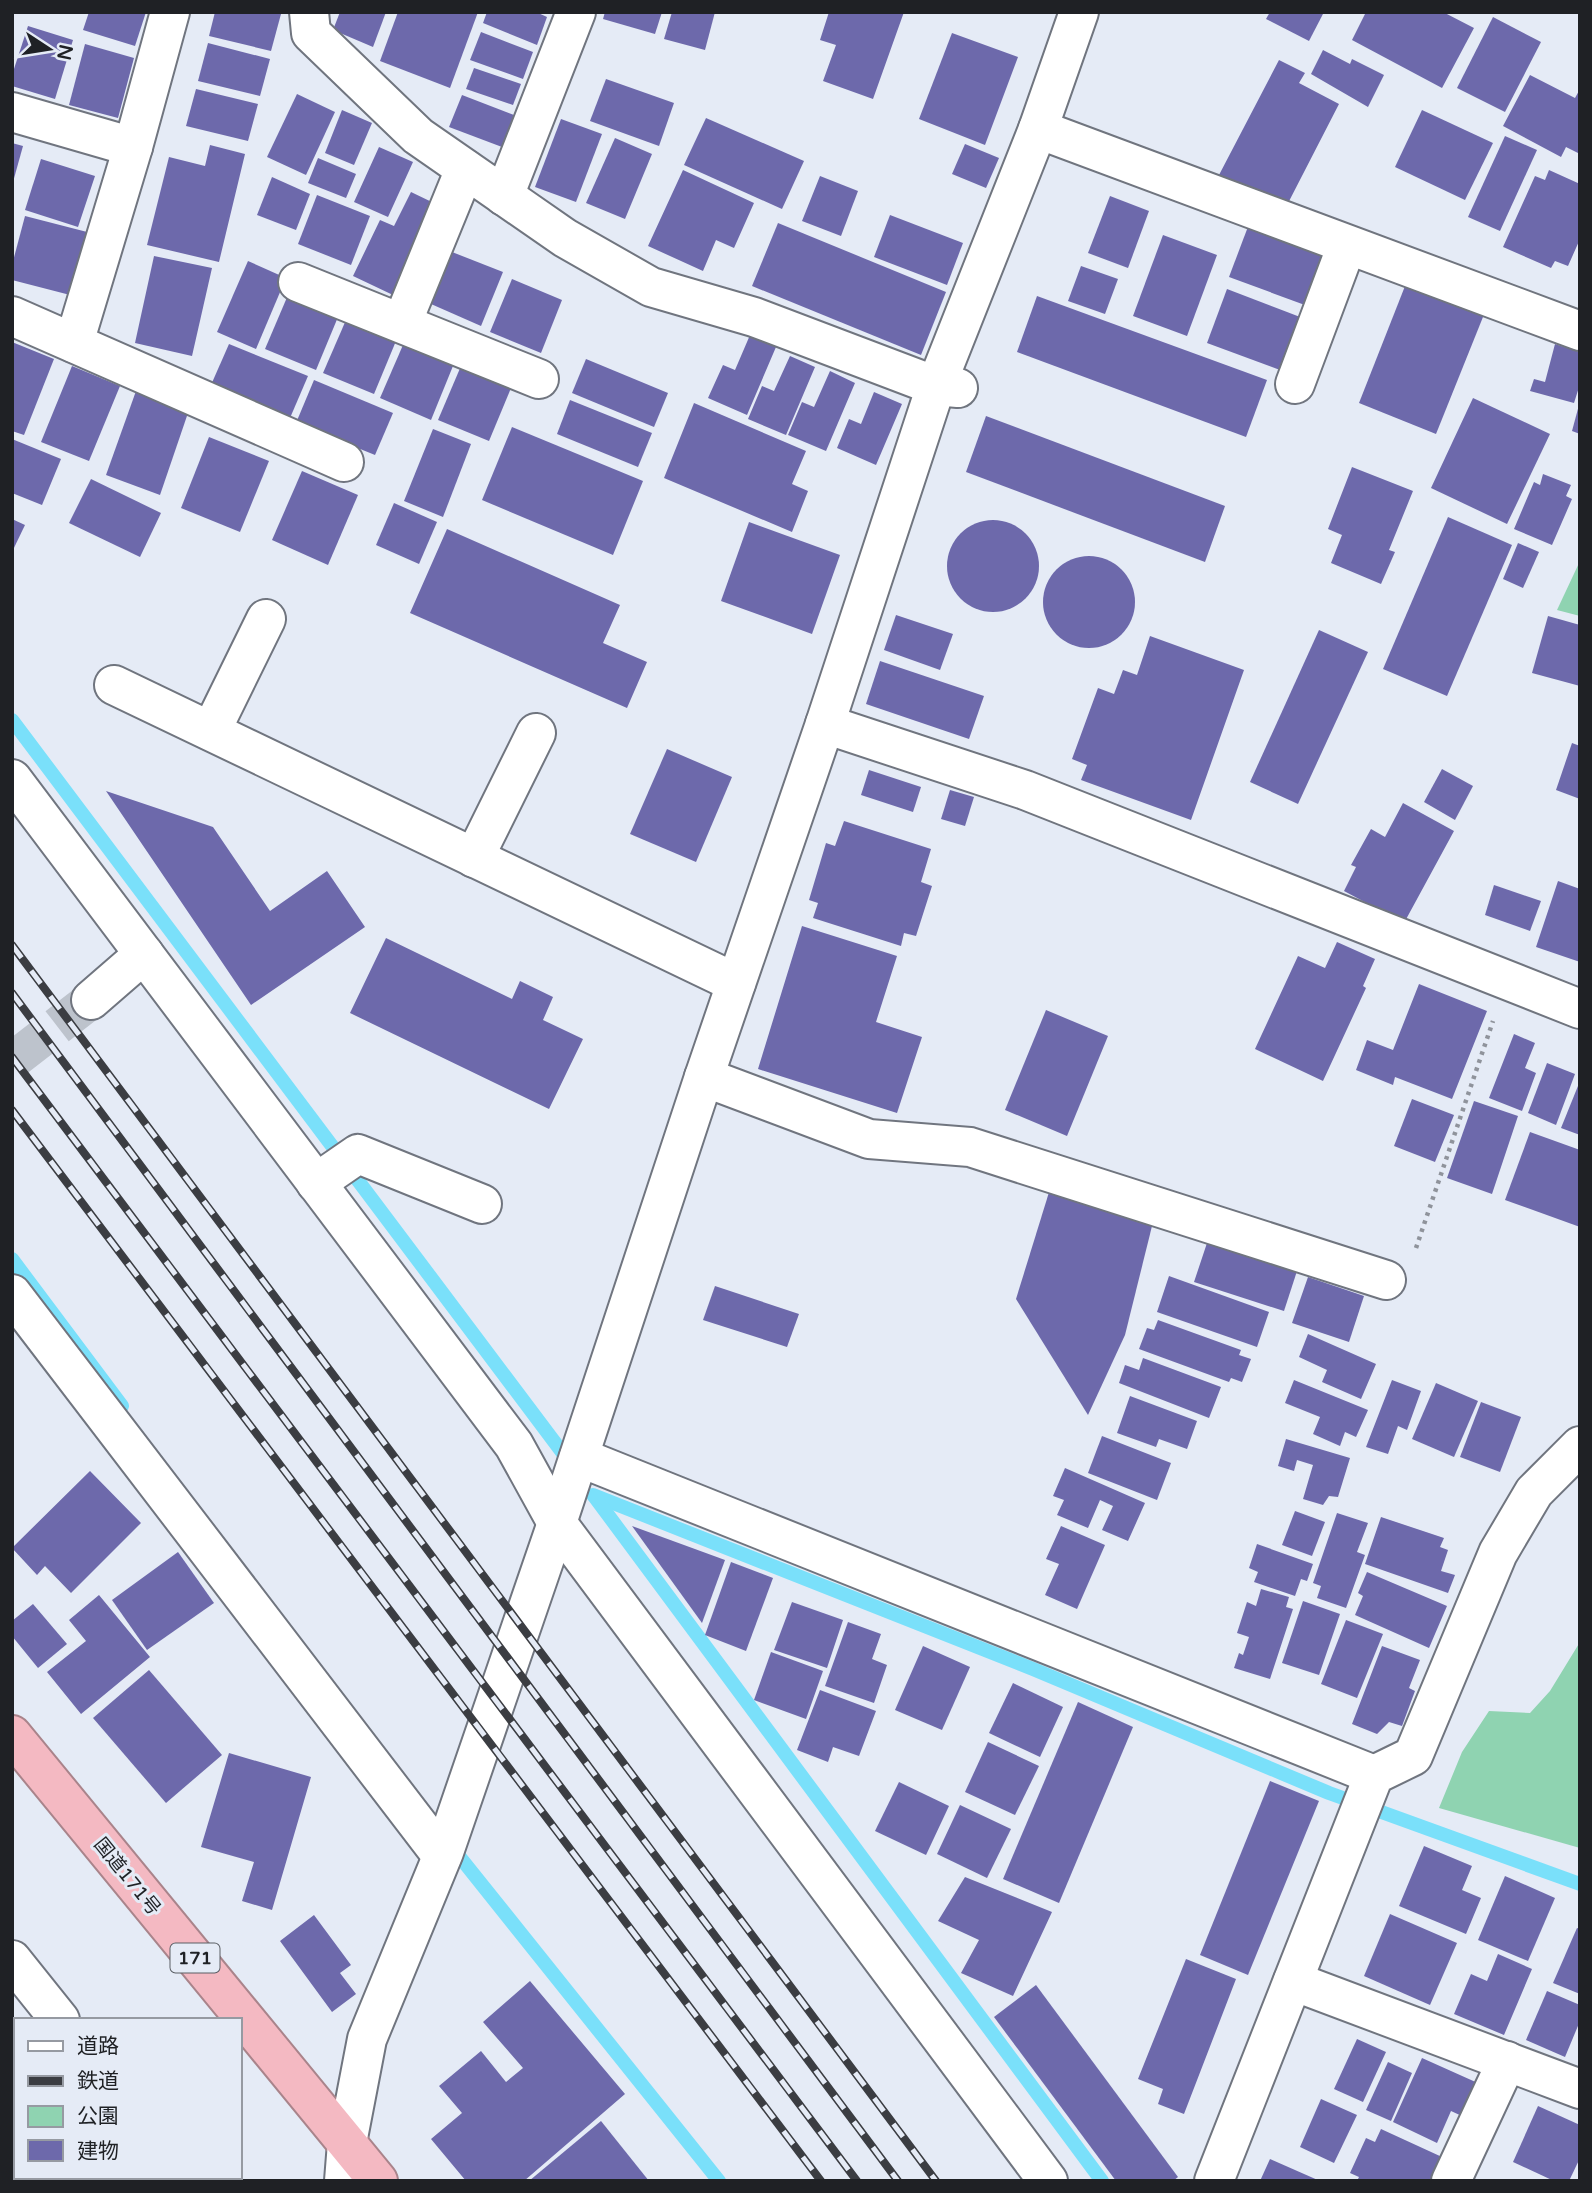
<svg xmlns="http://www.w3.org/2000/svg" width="1592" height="2193" font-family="'Varela Round','Noto Sans JP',sans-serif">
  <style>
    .green { fill: #8fd3b1 }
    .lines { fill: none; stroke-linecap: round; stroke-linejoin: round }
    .stream { stroke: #7ae0fa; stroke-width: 14 }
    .building { fill: #6d69ab }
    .minor-tunnel { stroke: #bdc3cc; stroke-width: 38; stroke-dasharray: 38 19; stroke-linecap: butt }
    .minor-casing { stroke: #70757f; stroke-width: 42 }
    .highway-casing { stroke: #a9848b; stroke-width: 42 }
    .path { stroke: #8f939b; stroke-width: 4.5; stroke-dasharray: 3.5 5; stroke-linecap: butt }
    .minor { stroke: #fff; stroke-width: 38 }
    .highway { stroke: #f4b9c2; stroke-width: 38 }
    .rail-casing { stroke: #3b3d42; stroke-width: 8 }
    .rail { stroke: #e5ebf6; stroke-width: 5; stroke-dasharray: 16; stroke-linecap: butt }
    .labels { text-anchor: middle; stroke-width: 6; stroke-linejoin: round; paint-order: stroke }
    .shield { fill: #e5ebf6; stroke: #5a5e64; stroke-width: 2 }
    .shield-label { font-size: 18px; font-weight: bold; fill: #1f2125 }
    .street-label { font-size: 19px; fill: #1f2125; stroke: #e5ebf6 }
  </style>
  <rect width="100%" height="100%" fill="#e5ebf6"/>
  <g class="green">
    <polygon points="1580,561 1580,616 1557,610"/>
    <polygon points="1580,1642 1580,1848 1439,1808 1462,1752 1489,1711 1530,1713 1550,1691"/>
  </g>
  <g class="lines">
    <g class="stream">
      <polyline points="12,720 565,1456"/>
      <polyline points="12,1259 122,1406"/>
      <polyline points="593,1495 1033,1669 1329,1793 1580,1884"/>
      <polyline points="594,1496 1102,2181"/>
      <polyline points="451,1846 719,2181"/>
    </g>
  </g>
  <g class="building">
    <polygon points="89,12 146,12 135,46 83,30"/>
    <polygon points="215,12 281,14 271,51 209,36"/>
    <polygon points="340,12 386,12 373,47 333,30"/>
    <polygon points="398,12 478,12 450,88 380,61"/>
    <polygon points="487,12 536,12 547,17 537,45 483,23"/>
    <polygon points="605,12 662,12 655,34 603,19"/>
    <polygon points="672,12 715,12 705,50 664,39"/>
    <polygon points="829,12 904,12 873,99 823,81 836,45 820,40"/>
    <polygon points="1270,12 1324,12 1309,41 1266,19"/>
    <polygon points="1366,12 1443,12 1474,28 1442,88 1352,40"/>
    <polygon points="1493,17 1541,42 1505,112 1457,88"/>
    <polygon points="28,26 73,40 55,99 12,86 12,75"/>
    <polygon points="481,32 533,52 523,79 470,60"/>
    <polygon points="952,33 1018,57 985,145 919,119"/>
    <polygon points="208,43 270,59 260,96 198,81"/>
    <polygon points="85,44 134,58 118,118 69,105"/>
    <polygon points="1323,50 1350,64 1352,59 1384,75 1368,107 1311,74"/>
    <polygon points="1279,60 1305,73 1299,83 1339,104 1285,209 1219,175"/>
    <polygon points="474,68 521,84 513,105 466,89"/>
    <polygon points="1530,75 1575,98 1580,89 1580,154 1566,147 1561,157 1503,126"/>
    <polygon points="606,79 674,103 659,146 590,121"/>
    <polygon points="196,89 258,104 248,141 186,126"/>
    <polygon points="297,94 335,112 306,175 267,157"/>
    <polygon points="462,95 514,115 502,147 449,127"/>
    <polygon points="342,110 372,123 354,165 325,153"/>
    <polygon points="1422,110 1493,143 1465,200 1395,167"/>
    <polygon points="706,118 804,161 782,209 684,165"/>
    <polygon points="561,119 602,134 576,202 535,187"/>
    <polygon points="1505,136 1537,150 1500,231 1468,217"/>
    <polygon points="615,138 652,154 625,219 586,203"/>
    <polygon points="12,143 23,146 13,182 12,182"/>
    <polygon points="965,144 999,158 986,188 952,174"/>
    <polygon points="210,145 245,154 219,262 147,245 169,157 205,166"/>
    <polygon points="379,147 413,162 388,217 354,202"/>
    <polygon points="318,158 356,174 346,198 308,183"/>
    <polygon points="41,159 95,176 78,227 25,210"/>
    <polygon points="683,170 754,203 734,248 716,240 703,271 648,246"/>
    <polygon points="1549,170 1580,184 1580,239 1568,266 1555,261 1551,268 1503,247 1535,176 1545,180"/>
    <polygon points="820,176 858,191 841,236 802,221"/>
    <polygon points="272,177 310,194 296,230 257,215"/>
    <polygon points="411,192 438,205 393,295 353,276 380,220 394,226"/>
    <polygon points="317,195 370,216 351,265 298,244"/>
    <polygon points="1110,196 1149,211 1128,268 1088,253"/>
    <polygon points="890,215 963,243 947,285 874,257"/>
    <polygon points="25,216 91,233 74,296 12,280 12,265"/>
    <polygon points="778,223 946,292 921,355 752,286"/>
    <polygon points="1249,224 1332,255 1313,308 1229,277"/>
    <polygon points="1163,235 1217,255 1187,336 1133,316"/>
    <polygon points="452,252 503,272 481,326 431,304"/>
    <polygon points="154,256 212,268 192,356 135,343"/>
    <polygon points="248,261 286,278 256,349 217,332"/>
    <polygon points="1081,266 1118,279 1105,314 1068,301"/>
    <polygon points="512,279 562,300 541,353 490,332"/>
    <polygon points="1407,281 1485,312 1436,434 1359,403"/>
    <polygon points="1227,289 1308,320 1288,373 1207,343"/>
    <polygon points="288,295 338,317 316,370 265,349"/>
    <polygon points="1037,296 1267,380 1246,437 1017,352"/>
    <polygon points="346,320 396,341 374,394 323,373"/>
    <polygon points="750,335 776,347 747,415 708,398 723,365 735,370"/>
    <polygon points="12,342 54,359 24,435 12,431"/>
    <polygon points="229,344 308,376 290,418 211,385"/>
    <polygon points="1555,344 1580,352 1580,384 1574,403 1530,391 1534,379 1545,382"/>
    <polygon points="403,345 453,366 431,420 380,398"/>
    <polygon points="790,356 815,367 786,435 748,419 762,386 774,391"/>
    <polygon points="586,359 668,393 654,427 572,393"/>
    <polygon points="72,366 120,386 89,461 41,442"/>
    <polygon points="461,366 511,388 489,441 438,420"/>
    <polygon points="830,371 855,383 826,451 788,435 802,402 814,407"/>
    <polygon points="314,380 393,413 375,455 296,423"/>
    <polygon points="136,391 189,410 160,495 106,475"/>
    <polygon points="874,392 902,404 876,465 837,448 849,419 861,424"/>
    <polygon points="1473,398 1550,434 1507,524 1431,488"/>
    <polygon points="570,400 652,433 638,467 557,434"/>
    <polygon points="694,403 806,451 792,484 808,491 792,532 664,478"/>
    <polygon points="1579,405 1580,405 1580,434 1572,431"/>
    <polygon points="986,416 1225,506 1205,562 966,472"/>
    <polygon points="512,427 643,481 613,555 482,500"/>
    <polygon points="433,429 471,444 443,517 404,501"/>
    <polygon points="209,437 269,461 240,532 181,508"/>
    <polygon points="12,439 61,459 42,505 12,493"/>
    <polygon points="1352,467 1413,491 1389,550 1395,552 1381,584 1331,563 1342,535 1328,529"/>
    <polygon points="302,471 358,495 328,565 272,540"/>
    <polygon points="1543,474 1571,485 1566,496 1572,499 1552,545 1514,529 1534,482 1540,485"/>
    <polygon points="91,479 161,513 140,557 69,523"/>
    <polygon points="394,503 437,522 419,564 376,545"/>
    <polygon points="1448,517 1512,545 1447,696 1383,669"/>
    <polygon points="12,519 25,525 12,552"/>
    <circle cx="993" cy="566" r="46"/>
    <polygon points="749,522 840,555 812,634 721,601"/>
    <polygon points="447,529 620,605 603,643 647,662 627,708 410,613"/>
    <polygon points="1518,543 1539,552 1523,588 1503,579"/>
    <circle cx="1089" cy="602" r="46"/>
    <polygon points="896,615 953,634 940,670 884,650"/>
    <polygon points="1548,616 1580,625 1580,686 1532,673"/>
    <polygon points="1319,630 1368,652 1298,804 1250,782"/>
    <polygon points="1150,636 1244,670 1191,820 1081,780 1087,765 1072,759 1098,688 1114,694 1123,670 1137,675"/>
    <polygon points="880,661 984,696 969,739 866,704"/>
    <polygon points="1572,743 1580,746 1580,799 1556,790"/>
    <polygon points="667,749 732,777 696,862 630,834"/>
    <polygon points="1442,769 1473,786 1455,820 1424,802"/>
    <polygon points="869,770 921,787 913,812 861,795"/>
    <polygon points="950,790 974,797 965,826 941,819"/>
    <polygon points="106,791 213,827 270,911 327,871 365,927 251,1005"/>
    <polygon points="1403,803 1454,831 1404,923 1344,891 1356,867 1351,865 1371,829 1385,837"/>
    <polygon points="844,821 931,849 921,882 932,886 916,936 904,933 901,946 813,918 818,903 809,900 826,843 835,846"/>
    <polygon points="1558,881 1580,889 1580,962 1536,947"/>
    <polygon points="1494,885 1541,901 1530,931 1485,915"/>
    <polygon points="802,926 897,956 876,1022 922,1037 897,1113 758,1069"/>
    <polygon points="386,938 512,999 520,981 553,997 543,1020 583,1039 549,1109 350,1013"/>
    <polygon points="1337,942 1375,959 1363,986 1366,988 1323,1081 1255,1049 1298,956 1325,968"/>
    <polygon points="1419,984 1487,1011 1452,1099 1395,1077 1393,1085 1356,1070 1367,1040 1393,1050"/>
    <polygon points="1046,1010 1108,1036 1067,1136 1005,1110"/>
    <polygon points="1514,1034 1535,1043 1525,1068 1536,1073 1522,1111 1489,1098"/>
    <polygon points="1547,1063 1575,1074 1556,1125 1528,1113"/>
    <polygon points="1580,1081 1580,1135 1561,1128"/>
    <polygon points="1412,1099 1454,1115 1435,1162 1394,1146"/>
    <polygon points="1474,1101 1518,1116 1492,1194 1447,1178"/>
    <polygon points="1530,1132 1580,1150 1580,1227 1505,1200"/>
    <polygon points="1050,1189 1154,1218 1125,1335 1088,1415 1016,1299"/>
    <polygon points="1208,1240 1298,1268 1284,1311 1194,1282"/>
    <polygon points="1169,1276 1269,1312 1257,1347 1157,1312"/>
    <polygon points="1308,1277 1364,1296 1349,1342 1292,1323"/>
    <polygon points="715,1286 799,1314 787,1347 703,1320"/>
    <polygon points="1158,1320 1241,1350 1239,1355 1251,1359 1242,1382 1231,1378 1229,1382 1139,1349 1147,1328 1154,1330"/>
    <polygon points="1308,1334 1376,1364 1361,1399 1322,1382 1327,1370 1299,1357"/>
    <polygon points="1143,1358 1221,1387 1209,1418 1119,1383 1125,1365 1139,1370"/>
    <polygon points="1294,1380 1368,1410 1356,1437 1345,1432 1340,1446 1313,1434 1320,1417 1285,1403"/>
    <polygon points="1392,1380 1421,1391 1407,1430 1398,1426 1388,1454 1366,1447"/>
    <polygon points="1436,1383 1478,1401 1454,1457 1412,1439"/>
    <polygon points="1130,1396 1197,1421 1187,1449 1159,1439 1156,1447 1117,1433"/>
    <polygon points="1481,1402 1521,1417 1500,1472 1460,1457"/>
    <polygon points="1102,1436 1171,1463 1157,1500 1088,1473"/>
    <polygon points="1286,1439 1350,1458 1338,1497 1329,1496 1323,1505 1303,1499 1313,1465 1297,1460 1294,1471 1278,1466"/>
    <polygon points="1065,1468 1145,1503 1128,1541 1102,1530 1113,1506 1100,1500 1088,1528 1057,1515 1064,1500 1053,1496"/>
    <polygon points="90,1471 141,1523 71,1593 45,1566 37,1575 12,1548"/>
    <polygon points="1295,1511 1325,1522 1312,1556 1282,1545"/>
    <polygon points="1337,1513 1368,1523 1357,1552 1365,1555 1346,1608 1317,1598 1321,1586 1313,1583"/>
    <polygon points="1381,1517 1444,1538 1440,1547 1448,1550 1441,1571 1455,1575 1448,1593 1365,1564"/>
    <polygon points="632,1526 725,1560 702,1623"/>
    <polygon points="1061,1526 1105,1545 1077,1609 1045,1595 1059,1564 1046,1559"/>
    <polygon points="1257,1544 1313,1564 1307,1581 1301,1579 1295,1596 1254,1582 1258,1572 1249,1568"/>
    <polygon points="178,1552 214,1603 147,1650 112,1600"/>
    <polygon points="731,1562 773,1578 746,1651 705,1635"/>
    <polygon points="1367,1572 1447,1606 1429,1648 1355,1615 1363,1596 1358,1593"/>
    <polygon points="1261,1589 1289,1597 1286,1607 1293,1609 1270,1679 1234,1668 1239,1653 1243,1655 1249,1637 1237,1633 1247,1602 1256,1606"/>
    <polygon points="99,1595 150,1657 81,1714 47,1672 86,1641 69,1620"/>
    <polygon points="1303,1601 1340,1614 1319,1675 1282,1663"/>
    <polygon points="792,1602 843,1620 827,1668 774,1650"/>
    <polygon points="33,1604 67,1644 38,1668 12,1636 12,1621"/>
    <polygon points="1346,1620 1383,1634 1357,1698 1321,1684"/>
    <polygon points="848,1622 881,1634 872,1659 887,1665 874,1703 825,1686"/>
    <polygon points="923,1646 970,1667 942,1730 895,1710"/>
    <polygon points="1382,1646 1420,1660 1409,1688 1415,1691 1402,1726 1389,1722 1377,1734 1352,1724"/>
    <polygon points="771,1652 823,1671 806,1719 754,1700"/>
    <polygon points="149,1670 222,1755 166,1803 93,1718"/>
    <polygon points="1013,1683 1063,1707 1040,1757 989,1733"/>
    <polygon points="820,1690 876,1711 859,1756 833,1747 828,1762 797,1750"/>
    <polygon points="1078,1702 1133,1727 1059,1903 1003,1879"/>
    <polygon points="988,1742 1039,1766 1015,1815 965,1792"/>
    <polygon points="229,1753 311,1777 272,1910 242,1901 254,1862 201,1847"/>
    <polygon points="1270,1781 1319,1801 1248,1975 1200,1955"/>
    <polygon points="899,1782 949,1806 926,1855 875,1831"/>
    <polygon points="960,1805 1011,1829 987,1878 937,1854"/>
    <polygon points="1424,1846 1472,1866 1462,1890 1481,1898 1466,1934 1399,1906"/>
    <polygon points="1505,1876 1555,1898 1528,1961 1478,1940"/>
    <polygon points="965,1877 1052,1912 1013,1996 961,1973 979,1940 938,1921"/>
    <polygon points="1390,1914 1457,1943 1430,2005 1364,1976"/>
    <polygon points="314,1915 351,1965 340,1973 356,1994 332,2012 280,1941"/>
    <polygon points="1577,1928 1580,1929 1580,1994 1553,1983"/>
    <polygon points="1498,1954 1532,1969 1504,2035 1454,2014 1471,1974 1487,1981"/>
    <polygon points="1186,1959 1236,1979 1184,2114 1158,2104 1163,2089 1138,2079"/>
    <polygon points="530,1981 625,2094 524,2181 466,2181 431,2139 462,2113 439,2086 481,2051 506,2082 523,2068 483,2022"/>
    <polygon points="1036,1985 1178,2177 1173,2181 1116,2181 994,2017"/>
    <polygon points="1547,1991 1580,2005 1580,2021 1565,2057 1526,2040"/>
    <polygon points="1357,2039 1386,2052 1363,2102 1334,2089"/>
    <polygon points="1422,2058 1480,2084 1464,2117 1451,2111 1437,2143 1393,2122"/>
    <polygon points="1388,2062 1412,2073 1391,2121 1366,2110"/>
    <polygon points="1321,2099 1357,2115 1334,2163 1300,2147"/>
    <polygon points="1538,2106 1580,2125 1580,2158 1569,2181 1554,2181 1513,2162"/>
    <polygon points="601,2121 649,2181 529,2181"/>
    <polygon points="1381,2129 1442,2157 1431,2181 1357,2181 1359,2177 1350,2173 1366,2138 1375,2142"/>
    <polygon points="1270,2159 1320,2181 1260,2181"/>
  </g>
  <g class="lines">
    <polyline class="minor-tunnel" points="12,1061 91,1000"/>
    <g class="minor-casing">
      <g id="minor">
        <polyline points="309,12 311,33 418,136 565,238 651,287 754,317 936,386 958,388"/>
        <polyline points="12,112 133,147"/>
        <polyline points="1038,129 1580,331"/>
        <polyline points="504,196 576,12"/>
        <polyline points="298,282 539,379"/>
        <polyline points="12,316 344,462"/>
        <polyline points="402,323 465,169"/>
        <polyline points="74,343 133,147 170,12"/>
        <polyline points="1295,384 1347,245"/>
        <polyline points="114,685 736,983"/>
        <polyline points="825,724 1025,790 1580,1009"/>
        <polyline points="211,731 266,619"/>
        <polyline points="12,779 514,1445 557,1523 1048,2181"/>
        <polyline points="474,858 536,733"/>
        <polyline points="91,1000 144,954"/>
        <polyline points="704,1077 869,1139 970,1147 1386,1280"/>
        <polyline points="316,1183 358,1154 482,1204"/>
        <polyline points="12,1294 442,1856"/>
        <polyline points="579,1457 1374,1775"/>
        <polyline points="12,1960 60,2020"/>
        <polyline points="1293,1981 1580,2089"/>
        <polyline points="100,2181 101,2177"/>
        <polyline points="344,2181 347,2143 367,2039 444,1852 557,1523 704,1077 825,724 936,386 1038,129 1079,12"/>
        <polyline points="1214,2181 1374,1775 1413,1756 1498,1553 1534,1492 1580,1446"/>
        <polyline points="1451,2181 1507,2061"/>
      </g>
    </g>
    <g class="highway-casing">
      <polyline id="highway" points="12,1735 378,2181"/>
    </g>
    <g class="path">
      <polyline points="1416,1248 1493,1021"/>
      <polyline points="12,2143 16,2146"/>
      <polyline points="18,2181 19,2177"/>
    </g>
    <use href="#minor" class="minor"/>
    <use href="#highway" class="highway"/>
    <g class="rail-casing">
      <g id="rail">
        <polyline points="12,945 936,2181"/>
        <polyline points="12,993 898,2181"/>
        <polyline points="12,1057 857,2181"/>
        <polyline points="12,1110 821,2181"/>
      </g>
    </g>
    <use href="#rail" class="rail"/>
  </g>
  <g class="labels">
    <rect class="shield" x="170.5" y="1943.5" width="49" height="29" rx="5"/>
    <g class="shield-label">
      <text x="195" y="1964">171</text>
    </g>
    <g class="street-label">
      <text transform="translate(128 1876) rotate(51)" y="7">国道171号</text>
    </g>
  </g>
  <rect width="1592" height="2193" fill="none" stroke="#1f2125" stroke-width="28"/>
  <rect x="14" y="2018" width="228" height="161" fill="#e5ebf6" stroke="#969aa2" stroke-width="2"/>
  <rect x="28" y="2041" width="35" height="10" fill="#ffffff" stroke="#969aa2" stroke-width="2"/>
  <text x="77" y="2053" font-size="21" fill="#1f2125">道路</text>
  <rect x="28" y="2076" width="35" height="10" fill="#3b3d42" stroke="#969aa2" stroke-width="2"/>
  <text x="77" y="2088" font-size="21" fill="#1f2125">鉄道</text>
  <rect x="28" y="2106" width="35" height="21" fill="#8fd3b1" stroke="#969aa2" stroke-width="2"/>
  <text x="77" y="2123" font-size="21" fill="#1f2125">公園</text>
  <rect x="28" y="2140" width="35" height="21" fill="#6d69ab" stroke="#969aa2" stroke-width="2"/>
  <text x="77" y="2158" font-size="21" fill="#1f2125">建物</text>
  <g transform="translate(49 49) rotate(102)" stroke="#e5ebf6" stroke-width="5" paint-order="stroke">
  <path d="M0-5L12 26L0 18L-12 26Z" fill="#1f2125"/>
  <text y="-10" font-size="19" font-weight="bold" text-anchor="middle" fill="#1f2125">N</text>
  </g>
</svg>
